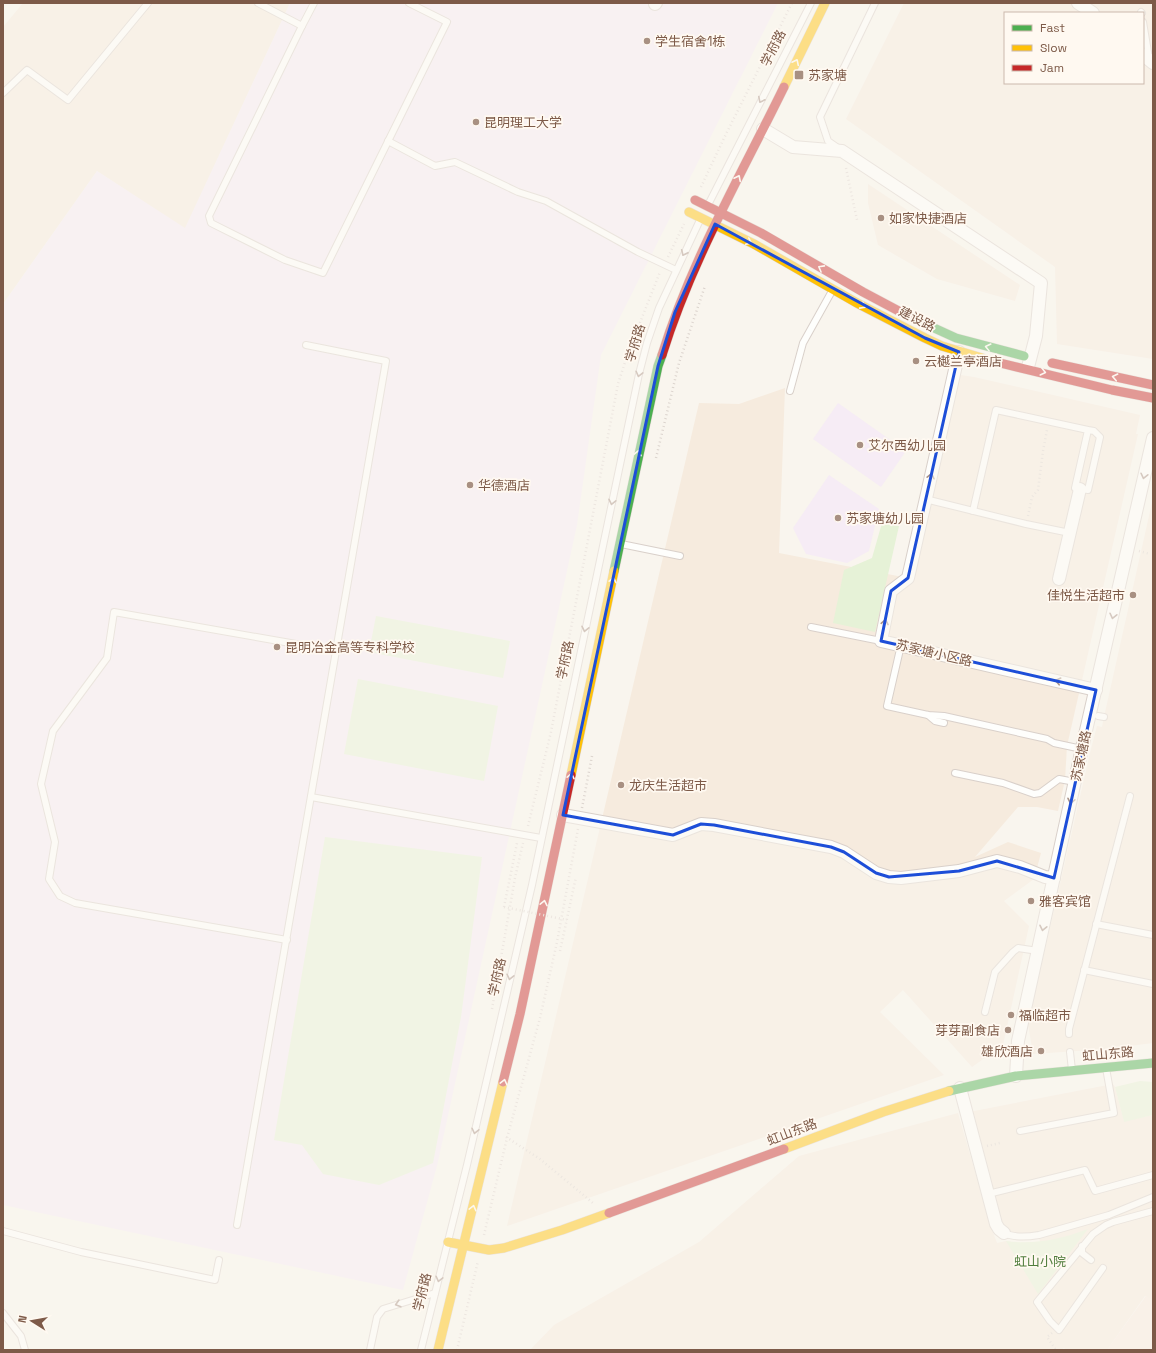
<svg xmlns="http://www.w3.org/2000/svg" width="1156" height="1353" font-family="'Space Grotesk','Noto Sans SC',sans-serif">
<rect width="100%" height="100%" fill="#f9f5ee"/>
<g fill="#f6ebde" fill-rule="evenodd">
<polygon points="23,3 290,3 185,229 97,171 3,304 3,27"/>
<path d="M904 3H1153V359L1057 344 1055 267 846 119ZM1005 13H1143V83H1005Z"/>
<polygon points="868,184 1020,285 1015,301 937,279 878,245 868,203"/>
<polygon points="954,374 974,377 1140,415 1136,434 1138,434 1067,746 1065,780 1058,811 1037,807 1018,807 975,857 1008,842 1041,853 1034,879 1004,901 1029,926 1003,1045 972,1067 903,990 880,1012 944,1075 507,1226 699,403 739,404 785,388 779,553 908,578"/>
<polygon points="1153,498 1153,1043 1106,1049 1033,1054 1028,1024 1090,753 1097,726 1102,727 1104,717"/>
<polygon points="1113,1084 1115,1087 1124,1121 1153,1115 1153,1301 1145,1296 1107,1350 1066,1350 1064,1348 1061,1350 530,1350 554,1325 699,1242 799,1156 958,1113 991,1227 997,1243 1006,1241 1018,1243 1040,1242 1038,1232 1031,1234 1014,1233 1009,1232 1002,1227 982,1147 974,1137 969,1112"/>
</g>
<polygon fill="#f9eae1" points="1146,1296 1153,1301 1153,1350 1107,1350"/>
<g fill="#f6ecf5">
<polygon points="290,3 778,3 601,355 577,525 437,1166 403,1290 3,1205 3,304 97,171 185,228"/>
<polygon points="838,403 906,451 881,487 813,439"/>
<polygon points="829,475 879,509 869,551 847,563 806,554 793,528"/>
</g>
<g fill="#e6f2d7">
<polygon points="882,523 899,526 875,632 833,623 844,570 872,558"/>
<polygon points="376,616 510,641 503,678 369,652"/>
<polygon points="358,679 498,706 484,781 344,754"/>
<polygon points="325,837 482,857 461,1017 433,1163 379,1185 323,1174 302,1145 274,1140"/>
<polygon points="1140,1081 1153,1082 1153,1115 1124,1122 1115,1087"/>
<path d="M1088 1229 1038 1294 1006 1241C1035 1245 1061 1239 1088 1229Z"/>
</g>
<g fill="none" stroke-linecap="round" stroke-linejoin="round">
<defs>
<g id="lane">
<polyline points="258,3 302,26 314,3"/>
<polyline points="1141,12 1142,13"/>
<polyline points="1143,22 1149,58"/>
<polyline points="302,26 209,216 211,223 285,260 323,273 447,22 409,3"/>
<polyline points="3,93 27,70 68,100 148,3"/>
<polyline points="388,141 435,166 455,162 518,192 546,201 638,252 676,270"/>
<polyline points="838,148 828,141 820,117 875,3"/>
<polyline points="708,205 811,3"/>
<polyline points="790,391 803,343 832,291"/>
<polyline points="925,499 1026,524 1070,533"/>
<polyline points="973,511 996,410 1088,430 1075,488 1088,490 1100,437 1094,431 1088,430"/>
<polyline points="621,544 680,556"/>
<polyline points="811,627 881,641"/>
<polyline points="901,645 887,706 928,715 944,716 1047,739 1054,743 1082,749"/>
<polyline points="928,715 935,721 944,723"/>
<polyline points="1098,716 1104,717"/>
<polyline points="955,773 1003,783 1034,794 1040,793 1059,779 1075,782"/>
<polyline points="311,797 541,838"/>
<polyline points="1096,924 1153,935"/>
<polyline points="287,940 75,903 60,896 49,879 55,842 41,784 53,731 107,658 114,612 336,651"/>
<polyline points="1084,970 1153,984"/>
<polyline points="985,1012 995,972 1013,952 1018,948 1038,951"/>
<polyline points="1069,1034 1069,1029 1130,796"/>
<polyline points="1070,1052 1072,1070"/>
<polyline points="1020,1131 1114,1113 1106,1068"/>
<polyline points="988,1194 1085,1170 1095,1191 1153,1175"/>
<polyline points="237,1225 386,361 306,345"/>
<polyline points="3,1231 81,1252 215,1280 219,1260"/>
<path d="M1004 1233C1014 1238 1027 1237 1039 1235L1109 1215 1153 1197"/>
<polyline points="1082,1246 1082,1253 1091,1260"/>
<polyline points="1103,1268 1059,1330 1050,1321 1037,1302 1093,1234 1106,1225 1113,1222 1153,1211"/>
<polyline points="3,1313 21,1336 25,1350"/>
<polyline points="370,1350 377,1317 383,1309 435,1293"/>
<polyline points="421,1350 467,1165 532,885 639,374 647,343 659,308 700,220"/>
</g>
<g id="street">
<polyline points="1078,3 1093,13"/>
<polyline points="655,4 656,3"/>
<polyline points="1143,55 1153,63"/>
<polyline points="763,129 793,147 842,151 1041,283 1036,336 1028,367"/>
<polyline points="959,352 908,578 891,591 881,641 1096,690"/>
<polyline points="1059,579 1080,489"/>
<polyline points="563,815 673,835 701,824 714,825 831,847 844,852 876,873 889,877 901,878 959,871 997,861 1020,867 1045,877 1054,878"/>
<polyline points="1016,1076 1018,1041 1085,735 1153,438"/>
<polyline points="960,1088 996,1224 999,1229 1004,1233"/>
</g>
<g id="fast">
<polyline points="910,317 956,338 1024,356"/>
<polyline points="614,571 658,366 662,355"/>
<polyline points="949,1091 1016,1076 1153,1063"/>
</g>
<g id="slow">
<polyline points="784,87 825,3"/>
<polyline points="689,212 754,244 857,303 925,338 942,346 992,361"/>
<polyline points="571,775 614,571"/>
<polyline points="784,1149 883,1112 949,1091"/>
<polyline points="448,1242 489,1250 504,1248 562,1230 609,1213"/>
<polyline points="438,1350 503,1082"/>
</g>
<g id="jam">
<polyline points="695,200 761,233 863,292 910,317"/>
<path d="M662 355C691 261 741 175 784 87"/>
<polyline points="992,361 1112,390 1153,398"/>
<polyline points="1052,363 1153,385"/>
<polyline points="503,1082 520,1014 571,775"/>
<polyline points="609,1213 784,1149"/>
</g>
</defs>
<use href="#lane" stroke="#d9d0ca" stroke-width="8"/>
<use href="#street" stroke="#d9d0ca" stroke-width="14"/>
<use href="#fast" stroke="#d9d0c9" stroke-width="10"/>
<use href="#slow" stroke="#d9d0c9" stroke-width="10"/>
<use href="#jam" stroke="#d9d0c9" stroke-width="10"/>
<g stroke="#dcd4ce" stroke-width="2.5" stroke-dasharray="1 3" stroke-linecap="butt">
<polyline points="846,168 857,220"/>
<polyline points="701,187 726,134 792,3"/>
<polyline points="668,257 684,224"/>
<polyline points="656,458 679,363 705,286"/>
<polyline points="1028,516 1032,497 1038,490 1043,451 1047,430"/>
<polyline points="1139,551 1150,554"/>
<polyline points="582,808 592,756"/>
<polyline points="528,826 551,732 618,384 628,353 660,272"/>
<polyline points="504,907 517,843"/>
<polyline points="560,951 576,877"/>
<polyline points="492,1009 515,878 523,843"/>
<polyline points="506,1137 540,1159 593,1203"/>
<polyline points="987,1146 1000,1143"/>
<polyline points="484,1235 507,1138 540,1018 557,942 578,829"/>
<polyline points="1052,1333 1047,1337 1056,1350"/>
<polyline points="457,1350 478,1261"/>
</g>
<use href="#lane" stroke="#fefefc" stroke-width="6"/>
<use href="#street" stroke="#fefefc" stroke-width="12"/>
<use href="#fast" stroke="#4caf50" stroke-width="9"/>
<use href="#slow" stroke="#ffc107" stroke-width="9"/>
<use href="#jam" stroke="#c62828" stroke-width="9"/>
<polyline stroke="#dcd4ce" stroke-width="2.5" stroke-dasharray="1 3" stroke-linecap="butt" points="504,907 567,920"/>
</g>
<defs><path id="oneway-chevron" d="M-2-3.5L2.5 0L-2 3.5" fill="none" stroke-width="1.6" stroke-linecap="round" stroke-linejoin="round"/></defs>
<g stroke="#fff9f1">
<use href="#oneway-chevron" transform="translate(796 62) rotate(-64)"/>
<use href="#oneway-chevron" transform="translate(738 178) rotate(-63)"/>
<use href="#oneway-chevron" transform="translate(749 242) rotate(27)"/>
<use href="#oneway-chevron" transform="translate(821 268) rotate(-151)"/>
<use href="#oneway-chevron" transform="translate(863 306) rotate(28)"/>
<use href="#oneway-chevron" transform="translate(988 347) rotate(-166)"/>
<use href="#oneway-chevron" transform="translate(1043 372) rotate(14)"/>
<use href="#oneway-chevron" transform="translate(1115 377) rotate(-168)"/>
<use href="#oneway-chevron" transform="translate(638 453) rotate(-78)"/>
<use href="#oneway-chevron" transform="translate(613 580) rotate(-78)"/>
<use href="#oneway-chevron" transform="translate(571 776) rotate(-78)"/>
<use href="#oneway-chevron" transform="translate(544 903) rotate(-78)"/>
<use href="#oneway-chevron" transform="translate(504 1082) rotate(-76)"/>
<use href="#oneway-chevron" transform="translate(473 1208) rotate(-76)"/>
</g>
<g stroke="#aa9387">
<use href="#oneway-chevron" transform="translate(761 100) rotate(117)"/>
<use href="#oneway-chevron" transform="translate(684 253) rotate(115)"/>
<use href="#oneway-chevron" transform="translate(639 374) rotate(104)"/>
<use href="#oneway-chevron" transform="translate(931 476) rotate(-77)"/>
<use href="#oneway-chevron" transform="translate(1144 476) rotate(103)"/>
<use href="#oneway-chevron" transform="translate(612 502) rotate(102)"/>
<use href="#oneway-chevron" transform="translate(1113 616) rotate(103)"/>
<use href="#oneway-chevron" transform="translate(885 622) rotate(-79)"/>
<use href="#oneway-chevron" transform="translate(585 629) rotate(102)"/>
<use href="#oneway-chevron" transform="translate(1058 681) rotate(-167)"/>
<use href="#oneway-chevron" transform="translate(1071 801) rotate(102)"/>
<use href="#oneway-chevron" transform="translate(1043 928) rotate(102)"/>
<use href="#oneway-chevron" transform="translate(510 977) rotate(103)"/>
<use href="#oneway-chevron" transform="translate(475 1131) rotate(103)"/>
<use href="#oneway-chevron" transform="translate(439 1279) rotate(104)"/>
<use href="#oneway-chevron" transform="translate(398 1304) rotate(164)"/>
</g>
<path d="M0 0H1156V1353H0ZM715 224 925 338 959 352 908 578 891 591 881 641 1096 690 1054 878 997 861 959 871 889 877 876 873 844 852 831 847 714 825 701 824 673 835 563 815 658 366 675 312Z" fill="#f9f5ee" fill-opacity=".55" fill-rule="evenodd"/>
<path fill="none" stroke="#1d4ed8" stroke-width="3" stroke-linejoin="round" d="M715 224 925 338 959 352 908 578 891 591 881 641 1096 690 1054 878 997 861 959 871 889 877 876 873 844 852 831 847 714 825 701 824 673 835 563 815 658 366 675 312Z"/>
<g fill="#a89082" stroke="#fff9f1" stroke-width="1.5">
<circle cx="647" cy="41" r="4"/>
<rect x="794" y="70" width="10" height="10" rx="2"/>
<circle cx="476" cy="122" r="4"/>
<circle cx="881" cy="218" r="4"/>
<circle cx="916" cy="361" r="4"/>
<circle cx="860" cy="445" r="4"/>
<circle cx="470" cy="485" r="4"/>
<circle cx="838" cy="518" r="4"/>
<circle cx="1133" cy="595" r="4"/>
<circle cx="277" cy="647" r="4"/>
<circle cx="621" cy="785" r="4"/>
<circle cx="1031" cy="901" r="4"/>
<circle cx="1011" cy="1015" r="4"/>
<circle cx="1008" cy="1030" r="4"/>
<circle cx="1041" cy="1051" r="4"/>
</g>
<g text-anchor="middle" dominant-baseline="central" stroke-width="3.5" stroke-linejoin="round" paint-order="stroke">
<g font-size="13" fill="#7d5a48" stroke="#fff9f1" text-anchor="start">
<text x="655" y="41">学生宿舍1栋</text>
<text x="808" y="75">苏家塘</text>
<text x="484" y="122">昆明理工大学</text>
<text x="889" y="218">如家快捷酒店</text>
<text x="924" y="361">云樾兰亭酒店</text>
<text x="868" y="445">艾尔西幼儿园</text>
<text x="478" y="485">华德酒店</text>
<text x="846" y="518">苏家塘幼儿园</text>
<text x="1125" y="595" text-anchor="end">佳悦生活超市</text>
<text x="285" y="647">昆明冶金高等专科学校</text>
<text x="629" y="785">龙庆生活超市</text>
<text x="1039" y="901">雅客宾馆</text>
<text x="1019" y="1015">福临超市</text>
<text x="1000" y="1030" text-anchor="end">芽芽副食店</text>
<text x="1033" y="1051" text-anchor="end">雄欣酒店</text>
</g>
<g font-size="13" fill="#7d5a48" stroke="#fff9f1">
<text transform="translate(773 48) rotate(-63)">学府路</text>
<text transform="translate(917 319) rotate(27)">建设路</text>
<text transform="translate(635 343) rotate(-73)">学府路</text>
<text transform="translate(934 653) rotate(13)">苏家塘小区路</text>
<text transform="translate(565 660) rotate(-78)">学府路</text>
<text transform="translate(1081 756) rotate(-78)">苏家塘路</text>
<text transform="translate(497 977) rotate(-77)">学府路</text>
<text transform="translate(1108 1054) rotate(-5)">虹山东路</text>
<text transform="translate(792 1132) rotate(-21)">虹山东路</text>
<text transform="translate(422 1292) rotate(-76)">学府路</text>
</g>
<g font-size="13" fill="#507d3c" stroke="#fff9f1">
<text x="1040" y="1261">虹山小院</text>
</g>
</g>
<rect width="1156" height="1353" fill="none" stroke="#7d5a48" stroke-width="8"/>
<rect x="1004" y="12" width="140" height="72" fill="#fff9f1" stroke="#cbb9ad"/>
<rect x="1012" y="25" width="20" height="6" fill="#4caf50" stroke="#cbb9ad"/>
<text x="1040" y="32" font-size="12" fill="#7d5a48">Fast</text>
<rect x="1012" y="45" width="20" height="6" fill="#ffc107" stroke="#cbb9ad"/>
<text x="1040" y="52" font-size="12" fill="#7d5a48">Slow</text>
<rect x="1012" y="65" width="20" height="6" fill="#c62828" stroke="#cbb9ad"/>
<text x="1040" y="72" font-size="12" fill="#7d5a48">Jam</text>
<g transform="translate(32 1321) rotate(281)" stroke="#fff9f1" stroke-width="3" paint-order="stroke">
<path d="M0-3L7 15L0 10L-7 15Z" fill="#7d5a48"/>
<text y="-6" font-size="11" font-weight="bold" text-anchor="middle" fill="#7d5a48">N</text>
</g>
</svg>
